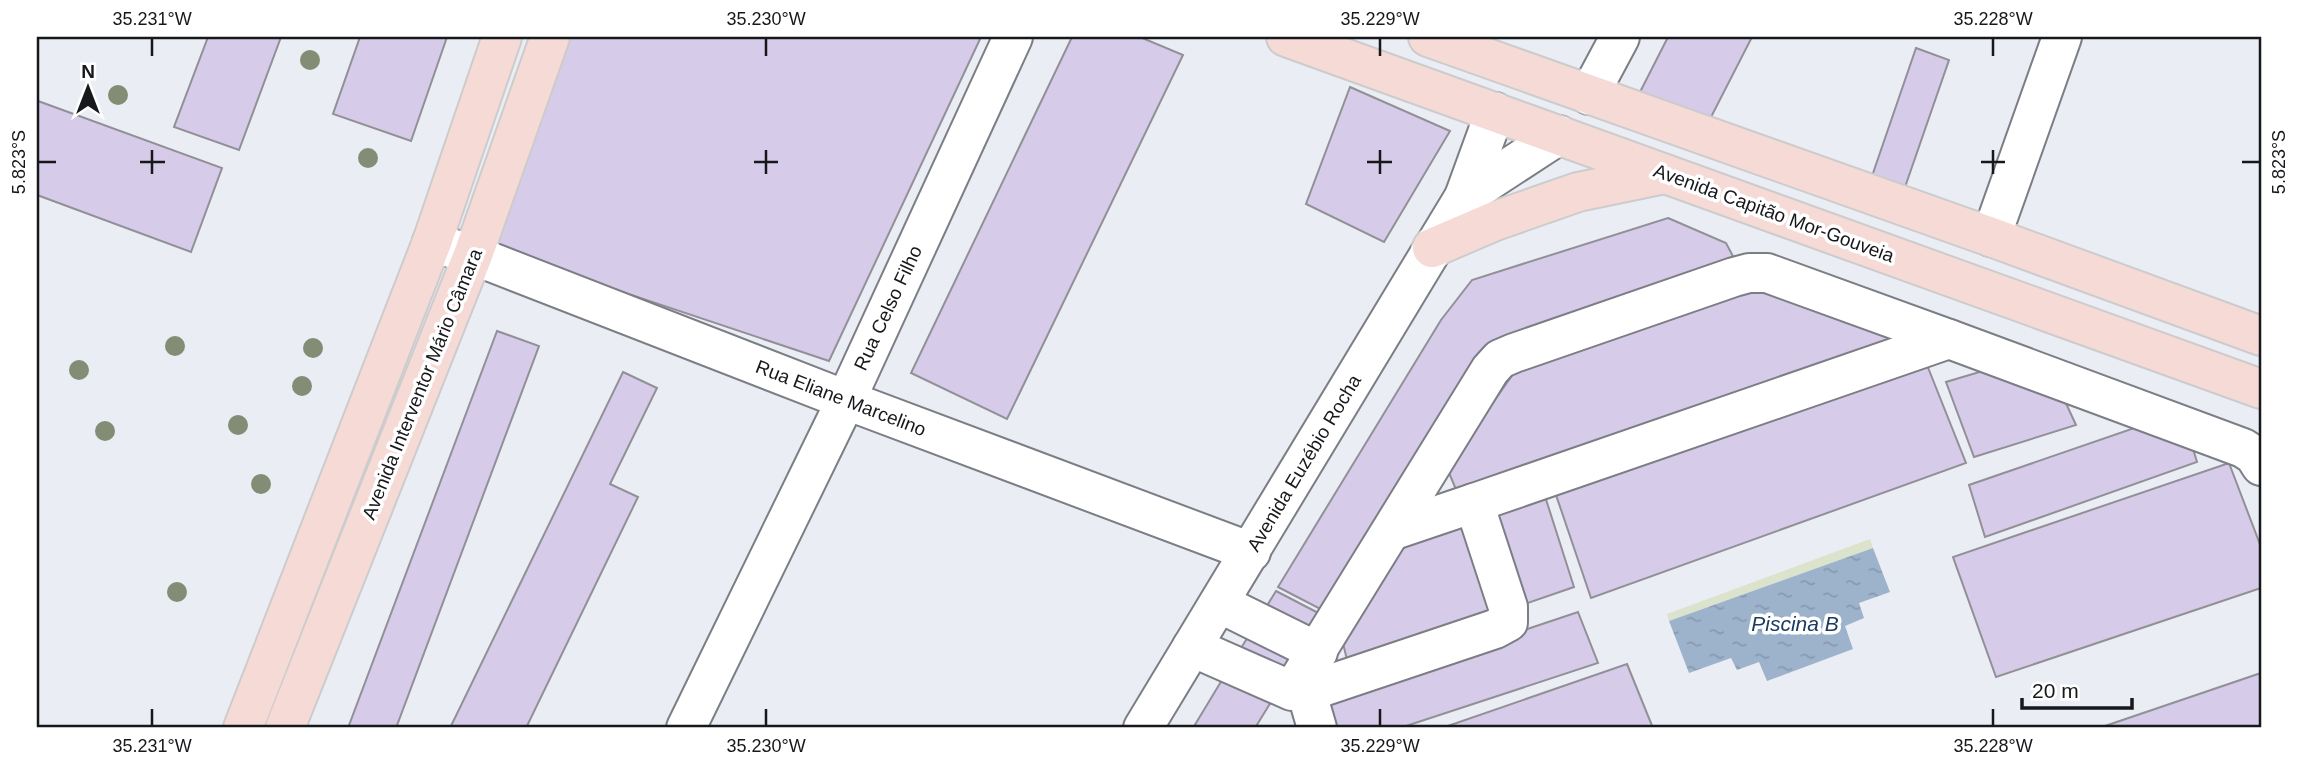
<svg xmlns="http://www.w3.org/2000/svg" width="2298" height="765" font-family="Arial,sans-serif">
<defs>
<pattern id="water-ripples" width="26" height="14" patternUnits="userSpaceOnUse" patternTransform="scale(1.75)"><rect width="26" height="14" fill="#9db3cc"/><path d="M2 4q2-2 4 0t4 0M15 11q2-2 4 0t4 0" fill="none" stroke="#8699af"/></pattern>
</defs>
<rect width="100%" height="100%" fill="#eaedf4"/>
<polygon fill="#dbe3cd" points="1870,539 1873,548 1669,621 1667,614"/>
<polygon fill="url(#water-ripples)" points="1873,548 1890,592 1859,603 1864,618 1845,626 1853,649 1767,681 1759,662 1737,670 1731,658 1689,673 1669,621"/>
<g fill="#d6cbe9" stroke="#929097" stroke-width="2">
<polygon points="208,37 281,37 239,150 174,127"/>
<polygon points="360,37 447,37 411,141 333,114"/>
<polygon points="564,37 981,37 829,361 488,247"/>
<polygon points="1072,37 1140,37 1183,55 1007,419 911,373"/>
<polygon points="1668,37 1752,37 1707,125 1640,92"/>
<polygon points="1916,48 1949,60 1904,190 1871,179"/>
<polygon points="1350,87 1450,131 1384,242 1306,204"/>
<polygon points="38,101 222,168 191,252 37,195"/>
<polygon points="1668,218 1726,243 1737,264 1494,346 1330,614 1278,587 1441,320 1472,280"/>
<polygon points="1771,282 1886,326 1891,351 1457,492 1447,468 1518,367"/>
<polygon points="497,331 539,346 396,728 348,728"/>
<polygon points="1927,365 1966,463 1591,598 1555,492"/>
<polygon points="1996,367 2064,399 2076,425 1974,457 1946,382"/>
<polygon points="623,372 657,388 610,484 638,497 526,728 450,728"/>
<polygon points="2143,425 2189,436 2197,462 1985,537 1969,485"/>
<polygon points="2229,463 2261,547 2261,588 1996,677 1953,557"/>
<polygon points="1543,490 1574,587 1519,606 1488,509"/>
<polygon points="1465,512 1496,616 1348,664 1341,635 1408,536"/>
<polygon points="1276,591 1326,617 1275,697 1227,671"/>
<polygon points="1578,612 1598,663 1400,728 1337,728 1325,697"/>
<polygon points="1627,664 1653,728 1442,728"/>
<polygon points="2261,673 2261,728 2099,728"/>
<polygon points="1225,675 1271,702 1255,728 1193,728"/>
</g>
<g fill="none" stroke-linecap="round" stroke-linejoin="round">
<defs>
<g id="minor">
<polyline points="1589,95 1620,37"/>
<polyline points="1464,197 1559,135"/>
<polyline points="1991,237 2062,37"/>
<polyline points="432,242 473,255 846,400 1251,552"/>
<polyline points="1394,530 1474,503"/>
<polyline points="1219,603 1318,652"/>
<polyline points="1192,647 1292,691 1490,370 1500,359 1514,353 1734,277 1749,273 1767,273 1949,339"/>
<polyline points="686,728 846,400 1013,37"/>
<polyline points="1143,728 1464,197 1495,112"/>
<polyline points="1317,728 1310,704 1316,689 1495,629 1508,622 1508,607 1474,503 1949,339 2243,448 2254,455 2261,466"/>
</g>
<g id="major">
<polyline points="1286,37 2261,389"/>
<polyline points="1428,37 1991,237 2261,336"/>
<polyline points="1432,248 1495,221 1578,192 1665,174"/>
<polyline points="243,728 432,242 502,37"/>
<polyline points="285,728 473,255 550,37"/>
</g>
</defs>
<use href="#minor" stroke="#7c7e85" stroke-width="42"/>
<use href="#major" stroke="#cccccd" stroke-width="42"/>
<use href="#minor" stroke="#fff" stroke-width="38"/>
<use href="#major" stroke="#f6dad6" stroke-width="38"/>
</g>
<g fill="#838c74">
<circle cx="310" cy="60" r="10"/>
<circle cx="118" cy="95" r="10"/>
<circle cx="368" cy="158" r="10"/>
<circle cx="175" cy="346" r="10"/>
<circle cx="313" cy="348" r="10"/>
<circle cx="79" cy="370" r="10"/>
<circle cx="302" cy="386" r="10"/>
<circle cx="238" cy="425" r="10"/>
<circle cx="105" cy="431" r="10"/>
<circle cx="261" cy="484" r="10"/>
<circle cx="177" cy="592" r="10"/>
</g>
<path fill="none" stroke="#17181b" stroke-width="2.5" d="M152 38V56M766 38V56M1380 38V56M1993 38V56M152 150V174M766 150V174M1380 150V174M1993 150V174M38 162H56M140 162H165M754 162H778M1367 162H1392M1981 162H2005M2242 162H2260M152 709V726M766 709V726M1380 709V726M1993 709V726"/>
<g text-anchor="middle" dominant-baseline="central" stroke-width="7" stroke-linejoin="round" paint-order="stroke">
<g font-size="19" fill="#17181b" stroke="#fff">
<text transform="translate(1774 213) rotate(20)">Avenida Capitão Mor-Gouveia</text>
<text transform="translate(888 308) rotate(-65)">Rua Celso Filho</text>
<text transform="translate(422 384) rotate(-68)">Avenida Interventor Mário Câmara</text>
<text transform="translate(841 398) rotate(21)">Rua Eliane Marcelino</text>
<text transform="translate(1304 463) rotate(-59)">Avenida Euzébio Rocha</text>
</g>
<g font-size="21" font-style="italic" fill="#1b3c60" stroke="#fff">
<text x="1795" y="623">Piscina B</text>
</g>
</g>
<rect width="2298" height="765" fill="none" stroke="#ffffff" stroke-width="77"/>
<g transform="translate(88 88)" stroke="#ffffff" stroke-width="5" paint-order="stroke">
<path d="M0-5L12 26L0 18L-12 26Z" fill="#17181b"/>
<text y="-10" font-size="19" font-weight="bold" text-anchor="middle" fill="#17181b">N</text>
</g>
<path d="M2022 698v10h110v-10" fill="none" stroke="#17181b" stroke-width="3.5"/>
<text x="2032" y="698" font-size="21" fill="#17181b" stroke="#ffffff" stroke-width="5" paint-order="stroke">20 m</text>
<rect x="38" y="38" width="2222" height="688" fill="none" stroke="#17181b" stroke-width="2.5"/>
<g font-size="18" text-anchor="middle" fill="#17181b">
<text x="152" y="25">35.231°W</text>
<text x="766" y="25">35.230°W</text>
<text x="1380" y="25">35.229°W</text>
<text x="1993" y="25">35.228°W</text>
<text transform="translate(19 162) rotate(-90)" y="6">5.823°S</text>
<text transform="translate(2279 162) rotate(-90)" y="6">5.823°S</text>
<text x="152" y="752">35.231°W</text>
<text x="766" y="752">35.230°W</text>
<text x="1380" y="752">35.229°W</text>
<text x="1993" y="752">35.228°W</text>
</g>
</svg>
